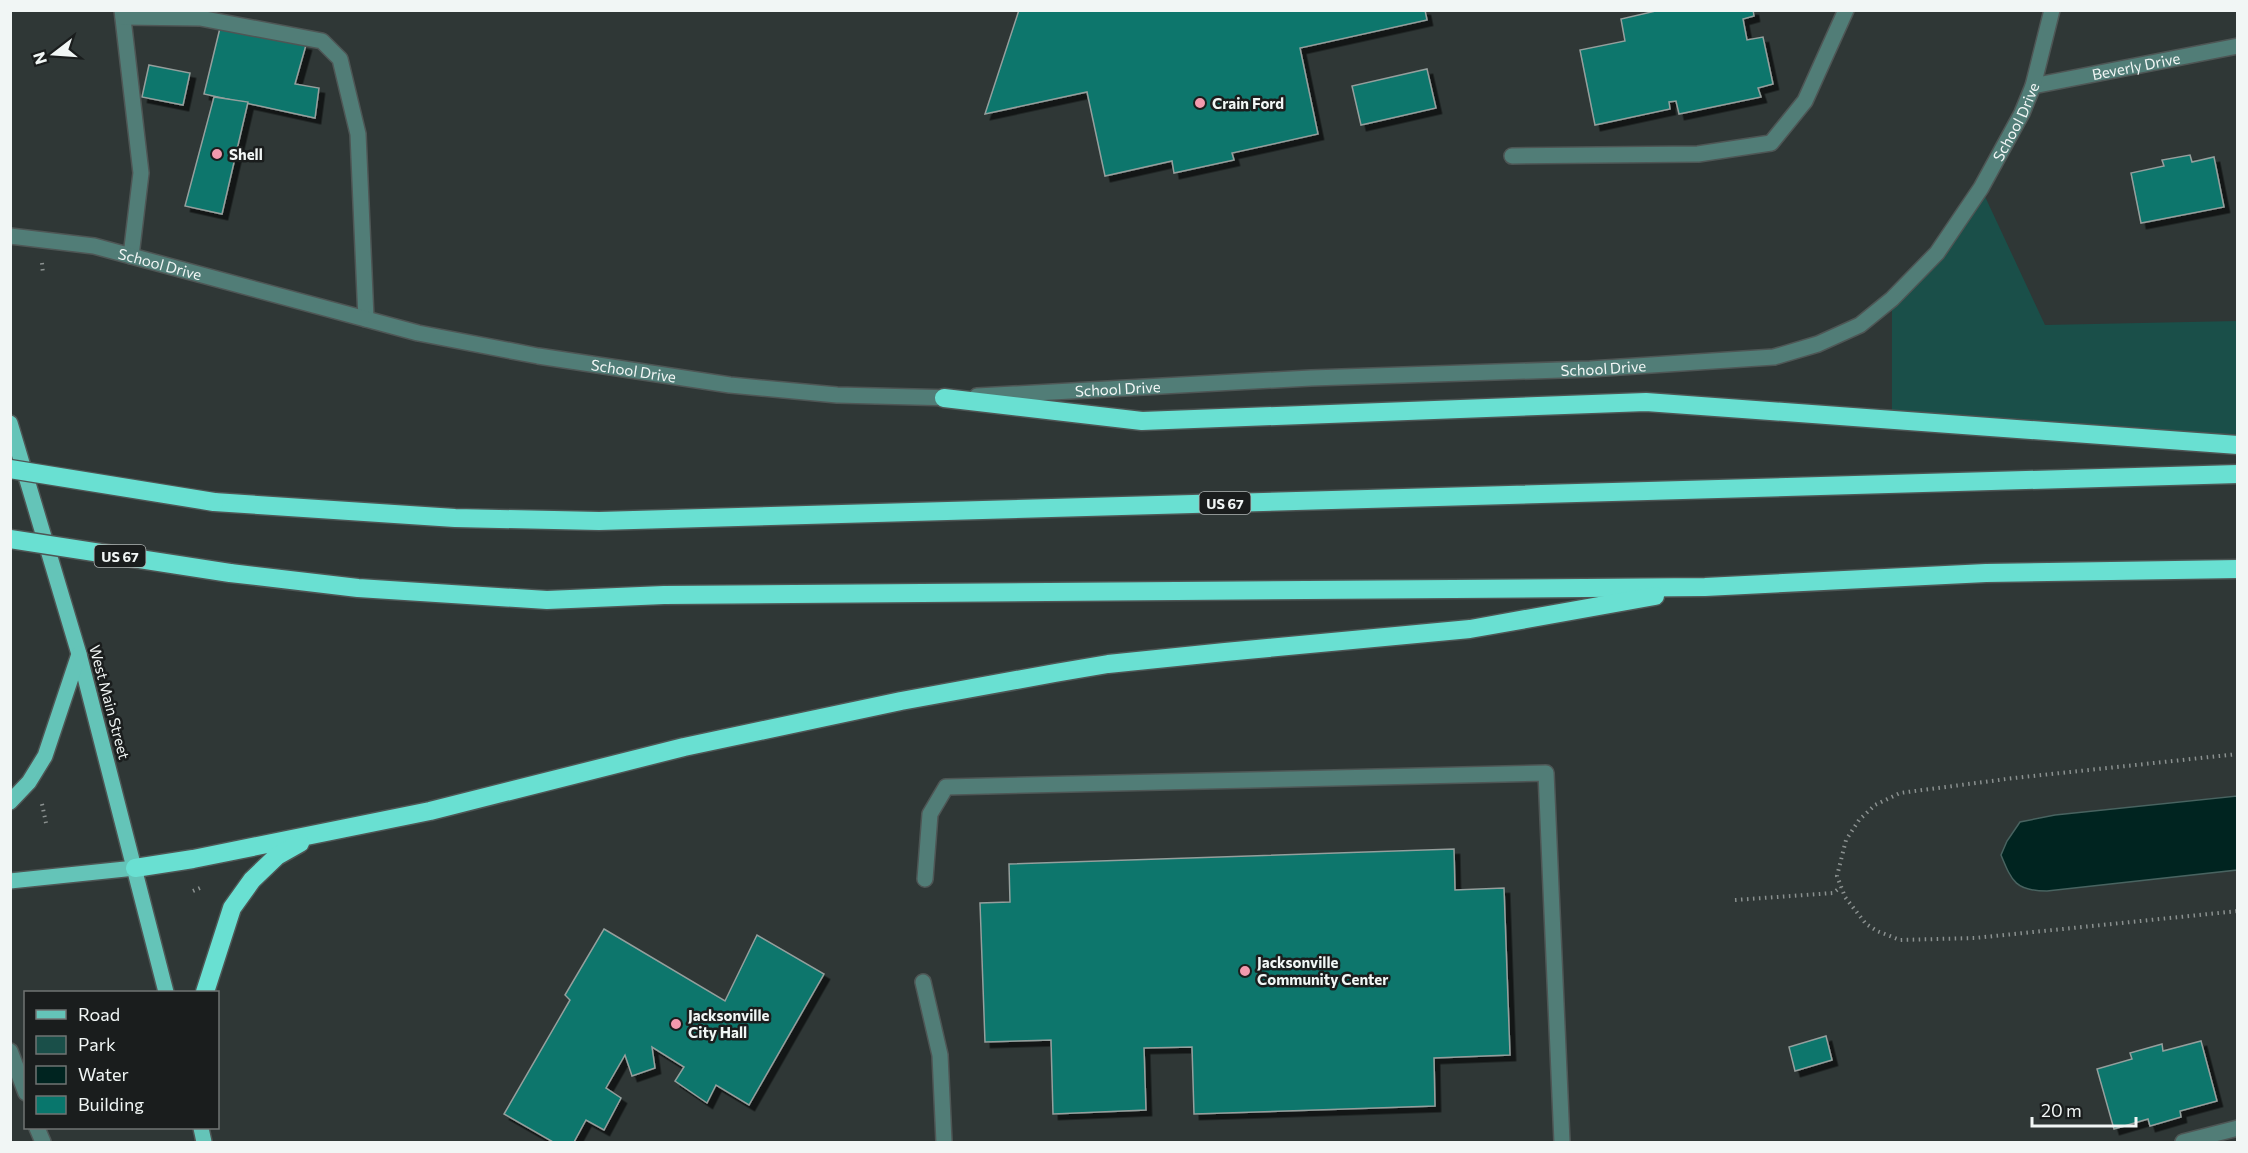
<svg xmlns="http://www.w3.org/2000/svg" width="2248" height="1153" font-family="Commissioner,sans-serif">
<defs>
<filter id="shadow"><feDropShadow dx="5.5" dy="5.5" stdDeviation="0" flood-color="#0009"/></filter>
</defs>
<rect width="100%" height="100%" fill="#2f3736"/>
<polygon fill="#1a4f49" points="1981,188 2045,325 2237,321 2237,445 1892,419 1892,299"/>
<path fill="#002420" stroke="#486360" stroke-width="1.5" d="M2237 796V870L2047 891C2016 891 2012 882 2001 855L2007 841 2020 822 2055 815Z"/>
<g fill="#08766c" stroke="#959f9d" stroke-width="1.5" filter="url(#shadow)">
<polygon points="1019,10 1425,10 1427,20 1300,48 1318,134 1232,153 1234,160 1174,173 1172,161 1105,176 1087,92 985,114"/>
<polygon points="1660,10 1753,10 1754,16 1743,19 1747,40 1763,37 1773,84 1758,88 1761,97 1679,114 1676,101 1669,102 1670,109 1595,125 1580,50 1625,41 1621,19"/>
<polygon points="220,28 306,45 295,84 319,88 315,118 204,94"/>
<polygon points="149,65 190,73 183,105 142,97"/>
<polygon points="1427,69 1436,108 1361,125 1352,86"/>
<polygon points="214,97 248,102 222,214 185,206"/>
<polygon points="2190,155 2192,162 2214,157 2224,207 2141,223 2131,173 2164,166 2162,160"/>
<polygon points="1454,849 1455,890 1504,888 1510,1055 1434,1058 1435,1106 1194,1114 1192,1047 1144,1048 1146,1110 1053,1114 1051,1040 985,1042 980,903 1010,902 1009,864"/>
<polygon points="604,929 725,1001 757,935 824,974 749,1105 716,1085 707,1103 675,1081 684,1067 652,1047 655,1068 632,1076 625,1055 606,1088 621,1098 604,1130 586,1120 574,1142 553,1142 504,1114 570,1000 565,995"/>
<polygon points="1826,1036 1832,1060 1795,1071 1789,1047"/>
<polygon points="2201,1041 2217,1101 2180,1111 2181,1117 2150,1126 2148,1119 2114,1129 2097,1069 2132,1059 2130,1053 2162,1044 2163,1051"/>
</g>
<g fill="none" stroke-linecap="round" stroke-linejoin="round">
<defs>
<g id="minor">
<polyline points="122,10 141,173 131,256"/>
<polyline points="123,17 200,18 322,41 340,59 358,134 366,319"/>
<path id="s1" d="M2033 86 2238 46"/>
<polyline points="1512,156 1698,154 1771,143 1805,101 1846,10"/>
<path id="s2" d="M10 236 94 246 418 333 538 356 730 385 837 395 954 398"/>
<path id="s3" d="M977 396 1311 378 1590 369 1774 357 1818 344 1860 325 1892 299 1937 253 1981 188 2022 113 2033 86 2052 10"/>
<polyline points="925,879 930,814 946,787 1546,773 1562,1142"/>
<polyline points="923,982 940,1055 944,1142"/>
<polyline points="10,1051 26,1093"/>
<polyline points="37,1128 43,1142"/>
<polyline points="2183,1142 2238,1128"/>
</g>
<g id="major">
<polyline points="10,423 79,654 166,992"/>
<polyline points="10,802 29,782 45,756 79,654"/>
<polyline points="10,881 135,868"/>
<polyline points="201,1128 204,1142"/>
</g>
<g id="highway">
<polyline points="944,398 1142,421 1646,402 2238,445"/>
<polyline points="214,502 455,518 599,521 2238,474"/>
<polyline points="230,573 358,588 547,600 664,595 1705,587 1986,573 2238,569"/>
<polyline points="135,868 193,859 430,811 684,747 901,701 1055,673 1108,664 1225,652 1470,629 1655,596"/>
<polyline points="205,992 232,908 252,880 277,856 300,843"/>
</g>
</defs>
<use href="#minor" stroke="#4e5655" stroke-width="18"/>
<use href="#major" stroke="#4e5655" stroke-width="18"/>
<use href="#highway" stroke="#4e5655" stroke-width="21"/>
<g stroke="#8b9190" stroke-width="4" stroke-dasharray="1.5 4.5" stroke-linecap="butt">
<polyline points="42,263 43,274"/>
<polyline points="2238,754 2014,778 1900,793 1875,805 1859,820 1846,840 1837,876 1845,897 1866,924 1877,931 1900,940 1975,938 2238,911"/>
<polyline points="42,804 46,823"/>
<polyline points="193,891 202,887"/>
<polyline points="1735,900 1833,893 1841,887"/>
</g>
<use href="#minor" stroke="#517d77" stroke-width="15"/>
<use href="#major" stroke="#64c4b8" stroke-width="15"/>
<use href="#highway" stroke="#69e0d2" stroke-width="18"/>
<defs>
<g id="highway-bridge">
<polyline points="10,469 214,502"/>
<polyline points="10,539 230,573"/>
</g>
</defs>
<use href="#highway-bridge" stroke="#4e5655" stroke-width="21" stroke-linecap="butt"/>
<use href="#highway-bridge" stroke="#69e0d2" stroke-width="18"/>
</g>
<g fill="#f29aae" stroke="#1a1d1d" stroke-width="2">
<circle cx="1200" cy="103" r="6"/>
<circle cx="217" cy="154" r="6"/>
<circle cx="1245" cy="971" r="6"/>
<circle cx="676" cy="1024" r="6"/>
</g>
<g text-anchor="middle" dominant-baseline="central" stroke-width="5" stroke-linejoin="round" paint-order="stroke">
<g fill="#1a1d1d" stroke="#b0b5b4" stroke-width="1.5">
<rect x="1199.5" y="492" width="51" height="22" rx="4.5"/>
<rect x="94.5" y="545" width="51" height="22" rx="4.5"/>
</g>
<g font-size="14" font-weight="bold" fill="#f1f6f5">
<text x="1225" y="503">US 67</text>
<text x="120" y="556">US 67</text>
</g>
<g font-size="15" fill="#f1f6f5" stroke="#1a1d1d">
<text stroke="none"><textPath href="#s1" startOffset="105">Beverly Drive</textPath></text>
<text stroke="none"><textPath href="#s3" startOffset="1149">School Drive</textPath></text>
<text stroke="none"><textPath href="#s2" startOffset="153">School Drive</textPath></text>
<text stroke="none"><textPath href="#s3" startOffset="627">School Drive</textPath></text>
<text stroke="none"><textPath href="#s2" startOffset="639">School Drive</textPath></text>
<text stroke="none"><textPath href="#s3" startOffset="141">School Drive</textPath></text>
<text transform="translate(110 702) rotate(75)">West Main Street</text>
</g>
<g font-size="15" font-weight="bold" fill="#f1f6f5" stroke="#1a1d1d" text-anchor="start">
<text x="1212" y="103">Crain Ford</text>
<text x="229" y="154">Shell</text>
<text x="1257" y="962">Jacksonville<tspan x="1257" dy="17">Community Center</tspan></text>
<text x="688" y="1015">Jacksonville<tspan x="688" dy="17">City Hall</tspan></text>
</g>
</g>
<rect width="2248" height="1153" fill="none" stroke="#f1f6f5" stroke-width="24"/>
<rect x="24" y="991" width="195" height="138" fill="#1a1d1d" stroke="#707473" stroke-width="1.5"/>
<rect x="36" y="1010" width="30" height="9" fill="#64c4b8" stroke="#707473" stroke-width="1.5"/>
<text x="78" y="1021" font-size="18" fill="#f1f6f5">Road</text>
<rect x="36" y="1036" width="30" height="18" fill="#1a4f49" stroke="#707473" stroke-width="1.5"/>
<text x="78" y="1051" font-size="18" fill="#f1f6f5">Park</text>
<rect x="36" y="1066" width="30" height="18" fill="#002420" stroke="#707473" stroke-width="1.5"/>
<text x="78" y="1081" font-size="18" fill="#f1f6f5">Water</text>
<rect x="36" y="1096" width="30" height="18" fill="#08766c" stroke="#707473" stroke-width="1.5"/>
<text x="78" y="1111" font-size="18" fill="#f1f6f5">Building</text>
<g transform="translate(54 54) rotate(253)" stroke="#1a1d1d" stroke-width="4.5" paint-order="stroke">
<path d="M0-4.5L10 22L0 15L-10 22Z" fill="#f1f6f5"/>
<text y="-9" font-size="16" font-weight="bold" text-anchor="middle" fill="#f1f6f5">N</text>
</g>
<path d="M2032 1117v9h104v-9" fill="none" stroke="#f1f6f5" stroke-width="3"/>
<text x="2041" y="1117" font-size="18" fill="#f1f6f5" stroke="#1a1d1d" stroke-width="4.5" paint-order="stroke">20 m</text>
</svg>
